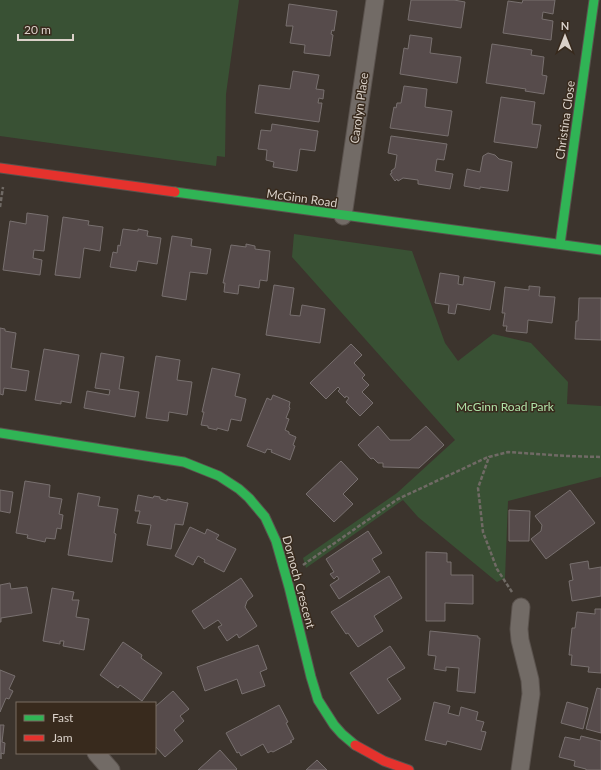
<svg xmlns="http://www.w3.org/2000/svg" width="601" height="770" font-family="Lato,sans-serif">
<rect width="100%" height="100%" fill="#3c342d"/>
<g fill="#395134">
<polygon points="0,0 239,0 226,94 225,157 217,156 216,166 0,136"/>
<polygon points="294,234 412,251 445,343 458,361 493,334 531,343 568,382 567,404 601,406 601,477 508,501 505,578 497,582 418,517 403,500 306,568 303,558 397,493 455,440 292,257"/>
</g>
<g fill="#564b4b" stroke="#78706f">
<polygon points="411,0 454,0 465,2 461,28 408,20"/>
<polygon points="523,0 555,0 553,14 543,12 542,19 553,21 551,40 503,33 508,1 522,3"/>
<polygon points="289,4 337,11 334,31 332,30 331,34 333,35 330,56 304,53 305,45 290,43 293,26 286,26"/>
<polygon points="410,35 432,38 430,53 461,57 457,83 400,74 404,48 408,49"/>
<polygon points="492,44 532,50 531,55 544,57 542,75 547,76 544,94 525,91 526,89 486,83"/>
<polygon points="293,71 319,75 316,89 324,90 323,99 319,98 318,103 322,103 319,122 255,113 259,85 290,89"/>
<polygon points="404,86 427,89 425,107 452,111 448,136 390,128 394,107 396,108 397,103 401,103"/>
<polygon points="501,97 535,102 532,124 541,125 537,148 494,142"/>
<polygon points="272,124 318,131 315,151 300,149 297,171 273,167 274,162 266,160 267,150 258,149 261,130 271,131"/>
<polygon points="391,136 447,144 444,160 437,159 435,171 453,174 450,189 418,184 418,180 403,178 398,181 397,179 395,181 390,174 392,173 391,171 395,168 397,155 388,153"/>
<polygon points="488,153 495,155 499,159 512,162 508,191 480,187 480,189 464,186 467,169 480,172 483,156"/>
<polygon points="27,213 48,216 44,251 34,250 33,258 42,260 40,275 3,270 10,221 26,224"/>
<polygon points="63,217 89,221 88,225 103,227 100,251 84,248 80,278 55,275"/>
<polygon points="123,229 138,231 138,229 148,231 147,236 161,238 157,264 138,261 136,271 110,267 113,252 117,253 118,245 120,246"/>
<polygon points="172,236 192,239 191,246 211,249 207,274 190,272 186,300 162,296"/>
<polygon points="246,244 255,246 255,249 270,251 267,281 260,280 259,288 239,285 238,294 224,292 225,283 223,283 231,245 246,247"/>
<polygon points="440,273 459,276 458,284 463,285 464,277 495,282 490,310 457,304 455,314 448,313 449,305 435,303"/>
<polygon points="274,285 294,288 290,315 300,316 302,305 325,309 320,343 266,335"/>
<polygon points="529,286 540,287 539,296 555,297 552,323 528,320 527,333 506,331 507,326 503,326 505,313 502,313 505,287 529,290"/>
<polygon points="579,298 601,298 601,340 575,339 576,321 578,321"/>
<polygon points="0,328 5,329 5,331 16,333 11,368 29,371 26,391 4,388 3,395 0,394"/>
<polygon points="351,344 362,355 354,363 365,375 362,378 369,385 362,392 373,403 360,416 346,402 349,398 346,396 345,398 338,391 340,389 338,387 326,399 310,383"/>
<polygon points="44,349 79,355 71,403 61,401 61,404 35,400"/>
<polygon points="101,353 124,357 119,389 139,392 135,417 84,408 87,391 109,395 110,390 95,388"/>
<polygon points="156,356 180,360 177,380 192,382 187,415 169,412 168,421 146,418"/>
<polygon points="212,368 240,374 235,396 246,399 241,421 231,419 228,431 217,428 217,430 208,428 208,426 201,425 204,412 202,412"/>
<polygon points="273,395 290,402 289,407 290,408 286,418 289,419 285,430 289,432 289,434 296,437 293,445 295,446 290,460 271,452 272,450 267,449 265,453 247,446 267,398 271,400"/>
<polygon points="378,426 390,440 410,440 426,426 444,445 419,468 383,467 383,463 378,463 373,458 371,459 358,445"/>
<polygon points="341,461 358,479 343,494 353,504 334,522 306,494"/>
<polygon points="25,481 50,485 49,497 62,499 59,514 63,515 61,529 57,528 55,539 46,538 45,542 27,538 28,535 16,533"/>
<polygon points="0,490 13,492 10,513 0,511"/>
<polygon points="570,490 595,523 546,559 531,539 541,531 542,525 535,516"/>
<polygon points="78,493 100,497 98,506 118,509 114,533 116,534 112,562 68,555"/>
<polygon points="138,495 153,498 154,496 160,497 160,499 167,501 167,499 188,503 183,525 175,524 171,549 147,545 151,525 137,523 140,511 135,511"/>
<polygon points="509,510 530,511 529,541 509,541"/>
<polygon points="190,527 205,534 207,529 219,535 216,539 236,549 224,572 204,562 205,560 198,556 193,565 175,556"/>
<polygon points="368,531 382,553 372,559 380,572 339,599 330,585 339,579 337,576 334,579 330,574 334,572 326,559"/>
<polygon points="426,552 447,553 447,562 451,562 451,575 473,575 473,604 445,603 445,621 426,621"/>
<polygon points="588,561 589,569 601,567 601,596 572,601 569,581 573,580 570,564"/>
<polygon points="389,576 402,598 374,616 383,631 358,647 348,633 346,634 331,612"/>
<polygon points="241,578 253,596 247,601 245,607 257,626 239,638 237,634 227,641 218,627 222,625 218,620 204,629 192,611"/>
<polygon points="10,583 11,589 27,587 32,613 1,618 1,622 0,622 0,585"/>
<polygon points="52,588 74,592 72,600 79,600 76,617 89,619 84,650 63,646 64,641 60,641 60,644 43,641"/>
<polygon points="595,609 601,609 601,673 588,672 589,667 571,665 572,655 569,655 572,628 575,628 577,612 595,614"/>
<polygon points="430,631 478,636 478,638 480,638 475,693 457,691 459,668 446,667 446,671 434,669 436,656 428,655"/>
<polygon points="123,642 142,655 141,658 162,673 142,701 120,685 118,688 100,675"/>
<polygon points="258,645 267,669 260,672 265,686 242,694 237,679 205,691 197,667"/>
<polygon points="390,646 405,668 387,679 401,699 378,714 350,673"/>
<polygon points="0,670 15,676 9,689 13,691 9,699 6,698 0,712"/>
<polygon points="597,688 601,689 601,733 586,729"/>
<polygon points="173,691 189,709 180,716 184,721 174,730 183,741 165,757 156,747 155,747 155,707"/>
<polygon points="434,702 450,706 448,713 459,716 461,707 478,712 476,720 484,722 481,731 486,732 481,750 447,741 446,745 425,740"/>
<polygon points="567,702 588,708 583,729 561,723"/>
<polygon points="279,705 288,722 286,723 294,739 290,741 292,742 273,752 271,751 268,753 263,744 241,756 239,752 237,753 226,733"/>
<polygon points="0,725 4,725 2,742 5,743 4,754 1,753 1,759"/>
<polygon points="581,736 601,741 601,770 586,770 586,769 574,766 575,761 559,757 565,737 580,740"/>
<polygon points="220,750 237,769 236,770 198,770"/>
<polygon points="317,760 327,770 306,770"/>
</g>
<g fill="none" stroke-linecap="round" stroke-linejoin="round">
<defs>
<g id="street">
<polyline points="343,216 375,0"/>
<polyline points="96,753 111,770"/>
<polyline points="520,770 531,694 530,680 520,640 519,629 521,607"/>
</g>
<g id="fast">
<polyline points="175,192 601,250"/>
<polyline points="560,244 594,0"/>
<polyline points="0,433 184,462 219,476 239,489 249,498 265,517 276,541 289,587 311,677 318,700 334,725 342,734 355,745"/>
</g>
<g id="jam">
<polyline points="0,168 175,192"/>
<polyline points="355,745 384,761 409,770"/>
</g>
</defs>
<use href="#street" stroke="#5a524d" stroke-width="19"/>
<use href="#fast" stroke="#5a524d" stroke-width="11"/>
<use href="#jam" stroke="#5a524d" stroke-width="11"/>
<g stroke="#706a65" stroke-width="2.5" stroke-dasharray="4 2" stroke-linecap="butt">
<polyline points="0,207 3,187"/>
<polyline points="303,565 398,499 488,457"/>
<polyline points="512,592 497,569 483,532 478,488 489,457 508,452 566,456 601,457"/>
</g>
<use href="#street" stroke="#726b66" stroke-width="17"/>
<use href="#fast" stroke="#30b455" stroke-width="9"/>
<use href="#jam" stroke="#e5322d" stroke-width="9"/>
</g>
<g text-anchor="middle" dominant-baseline="central" stroke-width="3" stroke-linejoin="round" paint-order="stroke">
<g font-size="12" fill="#dad1c9" stroke="#382a1d">
<text transform="translate(359 108) rotate(-82)">Carolyn Place</text>
<text transform="translate(565 120) rotate(-82)">Christina Close</text>
<text transform="translate(302 198) rotate(8)">McGinn Road</text>
<text transform="translate(299 582) rotate(75)">Dornoch Crescent</text>
</g>
<g font-size="12" fill="#afe2a7" stroke="#382a1d">
<text x="505" y="406">McGinn Road Park</text>
</g>
</g>
<rect x="16" y="702" width="140" height="52" fill="#382a1d" stroke="#796d62"/>
<rect x="24" y="715" width="20" height="6" fill="#30b455" stroke="#796d62"/>
<text x="52" y="722" font-size="12" fill="#dad1c9">Fast</text>
<rect x="24" y="735" width="20" height="6" fill="#e5322d" stroke="#796d62"/>
<text x="52" y="742" font-size="12" fill="#dad1c9">Jam</text>
<g transform="translate(565 36)" stroke="#382a1d" stroke-width="3" paint-order="stroke">
<path d="M0-3L7 15L0 10L-7 15Z" fill="#dad1c9"/>
<text y="-6" font-size="11" font-weight="bold" text-anchor="middle" fill="#dad1c9">N</text>
</g>
<path d="M18 34v6h55v-6" fill="none" stroke="#dad1c9" stroke-width="2"/>
<text x="24" y="34" font-size="12" fill="#dad1c9" stroke="#382a1d" stroke-width="3" paint-order="stroke">20 m</text>
</svg>
